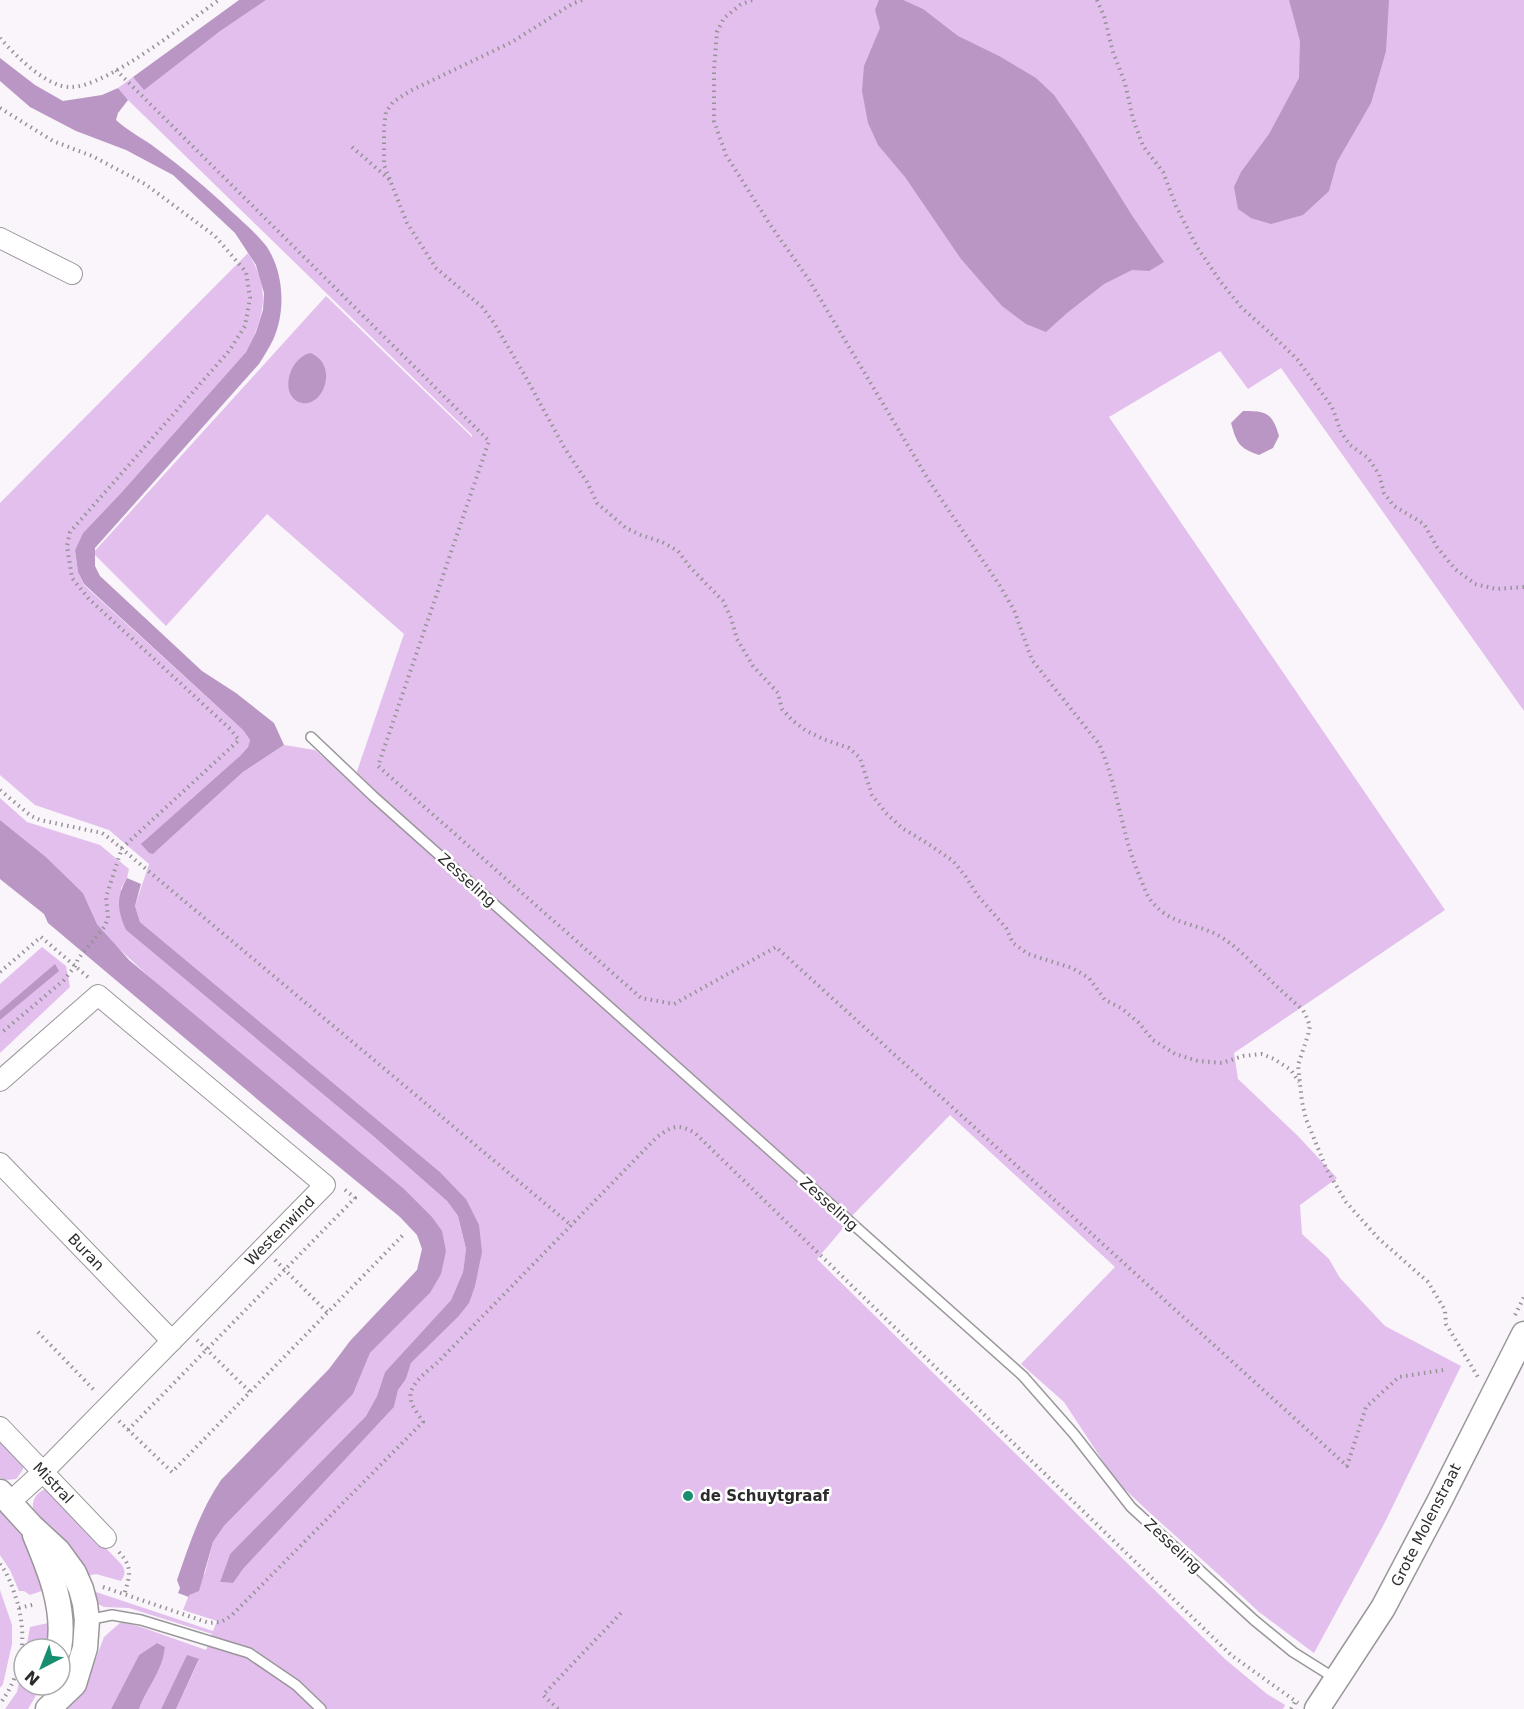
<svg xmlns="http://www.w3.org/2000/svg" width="1524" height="1709" font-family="'DejaVu Sans',sans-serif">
<rect width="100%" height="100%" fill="#f9f5fa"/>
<g fill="#e2bfed">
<path d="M266 0H1524V711L1281 368 1248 389 1220 351 1109 417 1445 910 1234 1053 1238 1079 1298 1136 1337 1178 1300 1205 1302 1234 1329 1259 1340 1278 1385 1326 1461 1366 1384 1524 1314 1653 1259 1612 1218 1574 1150 1513 1116 1481 1064 1402 1021 1364 1115 1267 950 1115 846 1222 693 1088 845 1226 817 1259 1225 1659 1267 1694 1285 1705 1283 1709H176L199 1660 187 1656 161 1709H139C147 1687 163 1671 165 1647L157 1643 139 1655 111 1709H62L79 1691 91 1672 104 1637 121 1622 141 1627 206 1650 212 1634 129 1608 104 1607 98 1604 89 1593 93 1591 213 1631 217 1621 183 1610 189 1595 205 1573 213 1542 224 1526 353 1394 370 1353 430 1293 446 1251 117 947 97 924 83 893 46 857 0 820V798L27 822 100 845 129 869 127 878 121 888 126 930 372 1135 447 1201 458 1216 466 1249 463 1272 451 1300 385 1372 377 1396 366 1416 230 1554 220 1582 233 1583 234 1581 243 1569 394 1407 398 1390 406 1379 411 1363 458 1317 468 1303 466 1199 440 1172 140 922 135 906 149 864 109 830 35 805 0 775V503L248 253C271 289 265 316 246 352L121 493 83 533 75 550 78 572 84 585 243 730 250 740 248 747 153 854 243 772 284 745 315 750 353 783 404 634 267 514 166 626 93 553 326 296 472 437V435L128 100 118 88 133 77 144 89 219 32Z"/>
<polygon points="42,947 66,966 70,987 0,1053 0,984"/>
<polygon points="0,1438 25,1464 22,1471 16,1479 6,1480 0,1478"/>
<path d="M45 1489 51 1491 122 1565C126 1571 125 1575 121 1581L96 1574 83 1577 35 1515C30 1504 34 1494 45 1489Z"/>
<polygon points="0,1510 27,1542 47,1589 30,1595 24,1591 19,1591 10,1570 0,1555"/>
<polygon points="0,1590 12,1625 12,1644 3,1684 0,1688"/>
<polygon points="48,1623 50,1649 26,1649 30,1627"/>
<polygon points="24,1658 24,1685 39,1685 35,1697 28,1709 5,1709 17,1692"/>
</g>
<g fill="#b996c3">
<polygon points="239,0 266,0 219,32 144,90 133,77"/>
<polygon points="879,0 903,0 923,9 958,36 999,56 1036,78 1054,95 1081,134 1133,217 1164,262 1149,271 1132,270 1104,284 1067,313 1046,332 1026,324 1002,306 961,259 905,177 878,145 868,123 862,91 864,66 880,28 875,10"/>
<polygon points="1289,0 1389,0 1386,51 1371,103 1337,162 1329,191 1303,215 1271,224 1251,218 1238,209 1234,187 1241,172 1269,134 1299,78 1300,41"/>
<path d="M0 58 35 85 63 101 102 95 118 88 128 100 118 113 116 120C129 132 143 138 157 149 183 168 208 189 231 211 243 222 257 234 267 247 284 273 286 312 273 340 269 348 264 356 259 364L95 548V566L100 576 202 671 236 693 274 723 284 745 243 772 153 854 149 853 141 844 240 756 248 747 250 740 243 730 84 584 78 572 75 550 83 533 121 493 246 352 256 332 263 310 264 293 256 265 235 233 173 175 126 150 76 131 30 107 0 81Z"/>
<path d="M310 353C339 364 324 407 302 403 279 398 287 359 310 353Z"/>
<path d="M1243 411C1266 411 1272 412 1279 436L1273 448 1259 455C1239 448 1237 444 1231 423Z"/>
<path d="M0 820 46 857 83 893 97 924 129 960 404 1189 432 1217 442 1231 446 1251 441 1274 430 1293 370 1353 353 1394 224 1526 213 1542 199 1591 189 1595V1597L178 1593 180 1588 177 1580C189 1545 200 1511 221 1480L329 1369 350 1341 417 1270 422 1249 417 1235 400 1217 282 1120 48 923 44 914 0 879Z"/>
<path d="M127 878 141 884 135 906 140 922 440 1172 466 1199 479 1225 482 1252 475 1286 469 1303 458 1317 411 1363 406 1379 398 1390 394 1407 243 1569 233 1583 220 1582 230 1554 366 1416 377 1396 385 1372 451 1300 463 1272 466 1249 458 1216 447 1201 372 1135 126 930C117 909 116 898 127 878Z"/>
<polygon points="55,964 59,971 0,1020 0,1011"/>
<path d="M157 1643 165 1647C163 1671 147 1687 139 1709H111L139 1655Z"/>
<polygon points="187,1655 199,1659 176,1709 161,1709"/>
</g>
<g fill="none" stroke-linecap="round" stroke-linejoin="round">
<defs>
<g id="service">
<polyline points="311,737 373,796 1023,1376 1074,1434 1131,1507 1254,1620 1293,1652 1336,1679"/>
<polyline points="87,1620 112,1615 141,1620 249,1653 296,1685 321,1709"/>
</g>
<g id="minor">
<polyline points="0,238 72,274"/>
<polyline points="0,1081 98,995 325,1185 43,1472 10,1502"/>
<polyline points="0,1163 172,1341"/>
<polyline points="0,1427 106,1538"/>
</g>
<g id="tertiary">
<polyline points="0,1492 32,1527 58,1551 74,1573 81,1589 85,1604 87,1620 85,1648 74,1684 48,1709"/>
<path d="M35 1535C50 1571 66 1609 59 1649"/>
<polyline points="1317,1709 1383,1608 1439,1502 1524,1334"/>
</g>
</defs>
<use href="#service" stroke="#9a979b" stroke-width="12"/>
<use href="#minor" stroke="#9a979b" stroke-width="22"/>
<use href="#tertiary" stroke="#9a979b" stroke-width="27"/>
<g stroke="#969396" stroke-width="4" stroke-dasharray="1.5 4.5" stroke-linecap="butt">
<polyline points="582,0 572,4 512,42 410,91 393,102 386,112 384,127 384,165 407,223 436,268 482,307 494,323 524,374 564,447 587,482 597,503 626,528 641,535 662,542 678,551 689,566 723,601 731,618 737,639 753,666 778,693 782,709 792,720 805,730 823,739 849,748 860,758 872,795 886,813 902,828 927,843 953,861 966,877 978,896 1006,928 1013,943 1028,954 1072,968 1089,978 1105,1000 1121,1008 1138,1022 1153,1040 1175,1054 1198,1061 1222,1063 1243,1056 1262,1054 1274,1059 1291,1070 1299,1082"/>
<path d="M752 0 740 5 724 18 717 32 714 70V121L726 155 769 223 809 280 931 484 1000 586 1014 610 1032 660 1099 744C1118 786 1121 833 1139 875 1143 884 1146 895 1153 903 1172 926 1199 923 1221 937 1237 947 1249 960 1263 973 1276 986 1289 998 1303 1010L1307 1018 1310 1026 1308 1035 1298 1065 1302 1102 1306 1119 1327 1170 1346 1202 1378 1238 1428 1282 1445 1310 1446 1324 1478 1377"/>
<polyline points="1097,0 1104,16 1113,52 1125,83 1133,119 1143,146 1163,172 1176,206 1197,247 1220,281 1242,308 1269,332 1297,359 1332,407 1341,432 1350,445 1368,458 1379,474 1384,493 1394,506 1424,524 1437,547 1455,569 1475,584 1496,589 1524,587"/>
<path d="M0 38C15 55 46 87 70 87 106 88 187 22 219 0"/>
<polyline points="116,70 489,441 378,766 641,998 674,1004 776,947 1347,1466 1366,1407 1399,1377 1443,1370"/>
<polyline points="0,108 53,141 92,156 145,184 215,236 246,272 250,298 245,326 229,351 70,532 67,546 72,578 89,599 229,728 239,740 122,848 106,897 108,918 105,926 78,959 75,966 64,980 0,1034"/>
<polyline points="352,147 390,180"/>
<polyline points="0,790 31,816 40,820 102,833 109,838 572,1226"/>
<polyline points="0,972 41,937 89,978"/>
<polyline points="275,1260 328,1313"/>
<polyline points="1515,1315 1524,1297"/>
<polyline points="38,1332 96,1392"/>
<polyline points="197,1340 250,1392"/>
<polyline points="119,1421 172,1472 405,1233"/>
<polyline points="128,1430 355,1198 344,1189"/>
<path d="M119 1552C133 1568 130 1575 124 1595"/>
<path d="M0 1564C8 1574 12 1586 16 1598 28 1636 23 1672 0 1704"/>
<path d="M103 1587 209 1623 221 1622 231 1616 423 1422C419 1415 412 1407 411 1400 407 1385 428 1371 438 1362L657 1137C672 1126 678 1123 695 1133L1231 1655 1298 1703"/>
<polyline points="19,1608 36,1604"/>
<polyline points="558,1709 543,1695 621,1613"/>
<polyline points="1291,1709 1295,1702"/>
</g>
<use href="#service" stroke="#fff" stroke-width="9"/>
<use href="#minor" stroke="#fff" stroke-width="20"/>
<use href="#tertiary" stroke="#fff" stroke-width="24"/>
</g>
<circle fill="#188e71" stroke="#fff" stroke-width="2" cx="688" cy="1496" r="6"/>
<g text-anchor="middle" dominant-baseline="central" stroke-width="5" stroke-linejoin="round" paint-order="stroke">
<g font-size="15" fill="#2d2c2d" stroke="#fff">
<text transform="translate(467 880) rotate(42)">Zesseling</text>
<text transform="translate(829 1204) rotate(42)">Zesseling</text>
<text transform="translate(280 1231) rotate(-45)">Westenwind</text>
<text transform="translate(86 1252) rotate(46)">Buran</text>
<text transform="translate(53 1483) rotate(46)">Mistral</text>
<text transform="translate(1426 1525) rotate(-63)">Grote Molenstraat</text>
<text transform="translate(1173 1546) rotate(43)">Zesseling</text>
</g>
<g font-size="15" font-weight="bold" fill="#2d2c2d" stroke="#fff" text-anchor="start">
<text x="700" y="1496">de Schuytgraaf</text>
</g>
</g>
<g transform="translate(42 1667) rotate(222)"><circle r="28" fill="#ffffff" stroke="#ababab" stroke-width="1.5"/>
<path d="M0-4.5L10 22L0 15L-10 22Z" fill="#188e71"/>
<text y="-9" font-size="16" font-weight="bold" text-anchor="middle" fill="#2d2c2d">N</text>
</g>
</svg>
